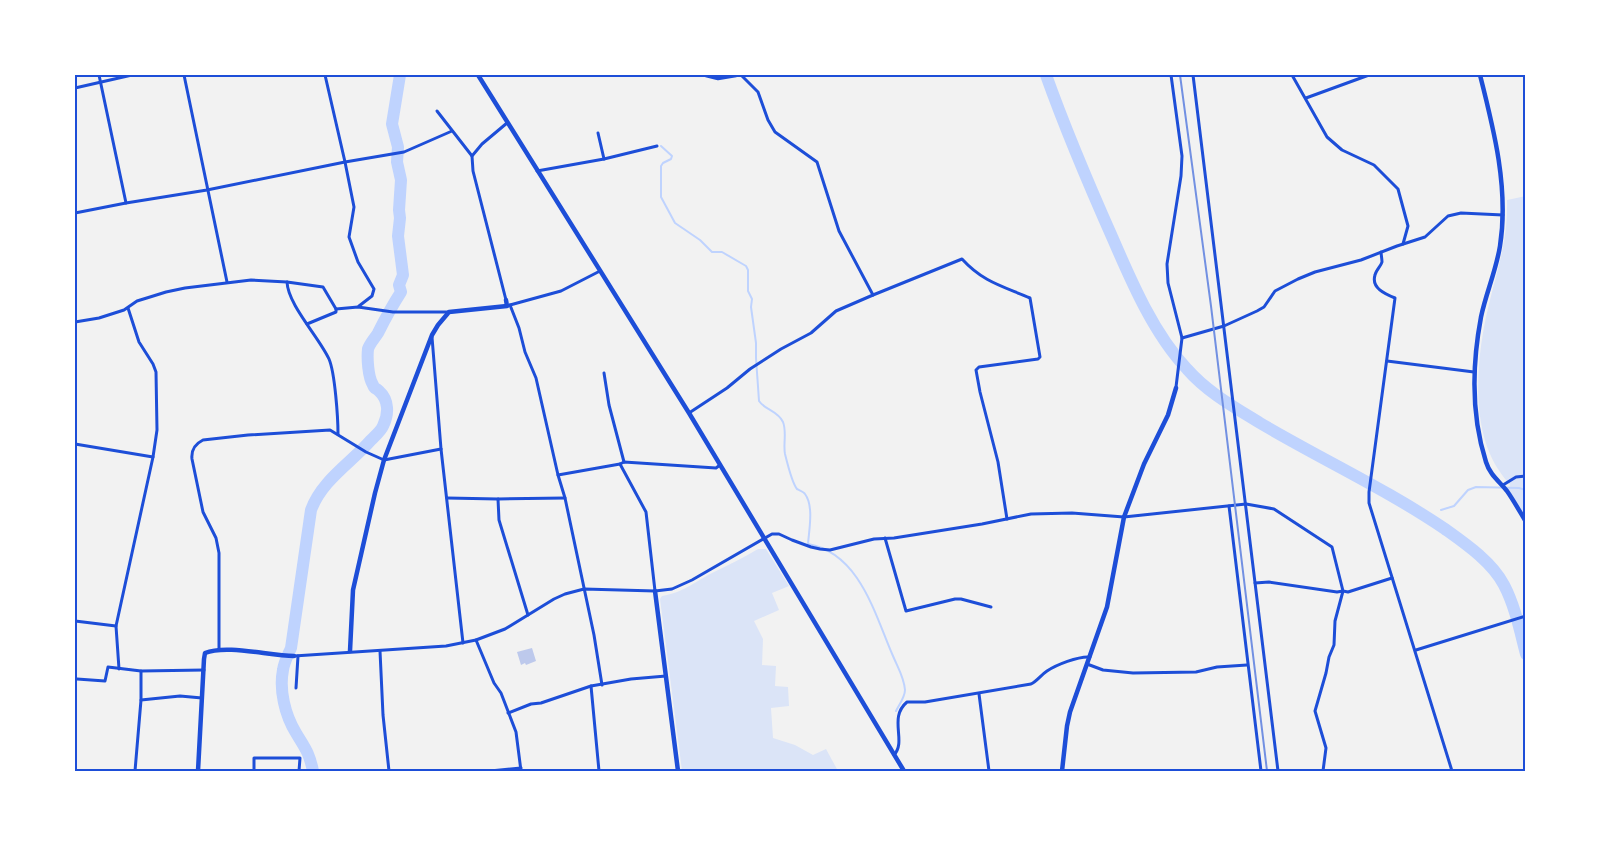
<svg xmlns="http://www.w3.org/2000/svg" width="1601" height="846" font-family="'Exo 2',sans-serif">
<rect width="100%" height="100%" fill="#f2f2f2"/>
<g fill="#dbe4f7">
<path d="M1526 196V518L1509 490 1510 485C1502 475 1495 466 1490 454 1471 410 1478 349 1489 304 1498 267 1508 239 1507 200Z"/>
<path d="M758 549H766L789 586 772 593 779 610 754 621 763 639 762 665 776 666 775 686 788 687 789 706 771 708 773 738 795 745 813 755 826 749 838 771H682L660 599 662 596C684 592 693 583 712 573 728 565 743 558 758 549Z"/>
</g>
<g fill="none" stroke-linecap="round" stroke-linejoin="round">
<g stroke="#bfd3fe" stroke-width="2">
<path d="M661 146 672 156 671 159 663 163 661 166V197L675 223 700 240 712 252H722L746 266 748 270V291L752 299 751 307 756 343V358L759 401C765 410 778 411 783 422 787 432 783 444 785 454 787 462 792 483 797 489 799 490 804 492 805 494 814 506 809 530 808 544 860 553 875 615 893 656 898 668 904 677 905 690 905 697 899 705 896 711"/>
<polyline points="1441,510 1454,506 1468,490 1476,487 1519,488 1526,490"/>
</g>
<g stroke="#bfd3fe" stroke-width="12">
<path d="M1046 75C1066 131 1089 185 1113 239 1132 283 1154 334 1187 369 1207 392 1234 407 1260 423 1321 459 1386 489 1445 529 1466 544 1492 562 1504 585 1515 606 1520 631 1526 654"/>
<path d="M313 771C309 752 305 748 296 733 285 715 279 690 283 670 284 662 288 655 291 648L311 510C322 480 351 463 371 440 375 436 381 431 383 426 389 414 389 400 379 391 375 387 375 390 373 385 368 377 367 358 368 349 370 343 375 338 378 333 385 319 392 306 401 292L399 285 403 275 398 236 400 218 399 210 401 180 397 162 398 147 392 124 400 75"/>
</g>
</g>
<polygon fill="#bdc9ec" points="532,648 536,661 526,665 525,663 521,665 517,652"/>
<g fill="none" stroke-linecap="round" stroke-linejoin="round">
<g stroke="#1d4ed8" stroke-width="3">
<polyline points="99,75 126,203"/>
<polyline points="184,75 227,282"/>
<polyline points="325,75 345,162 354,207 349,237 358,262 374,289 372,296 359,306"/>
<path d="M741 75 758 92 768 120 775 132 817 162 839 231 873 295 962 259C983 282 1002 286 1030 298L1040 357 1038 359 979 367 976 370 980 392 998 462 1007 519"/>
<polyline points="1171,75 1182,156 1181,176 1167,264 1168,283 1182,338 1176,387"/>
<polyline points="1193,75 1278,771"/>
<polyline points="1292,75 1327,137 1342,150 1374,165 1398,189 1408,226 1403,244"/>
<polyline points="75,88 132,75"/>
<polyline points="1306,98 1369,75"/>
<polyline points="437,111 472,156"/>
<polyline points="598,133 604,159"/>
<polyline points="537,171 604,159 657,146"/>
<polyline points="75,213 126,203 207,190 345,162 404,152 452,131"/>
<path d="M1381 252C1381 254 1382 259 1382 262 1381 266 1376 270 1375 275 1371 288 1385 294 1395 298L1369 492V503L1452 771"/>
<path d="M287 282C288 305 319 337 329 359 335 373 338 418 338 434"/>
<polyline points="506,300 473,171 472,156 482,144 507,123"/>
<polyline points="510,305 519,328 525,352 536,378 558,475 565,498 594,635 602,685"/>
<polyline points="510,305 561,291 600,271"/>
<polyline points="75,322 99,318 124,310 137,301 150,297 166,292 185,288 251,280 287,282 323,287 336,309 358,307 393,312 448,312"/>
<polyline points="307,324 336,312 336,309"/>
<polyline points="432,337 441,449 463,643"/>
<polyline points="1182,338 1224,326 1257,311 1264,307 1275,291 1298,279 1315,272 1361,260 1397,246 1425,237 1448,216 1461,213 1503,215"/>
<polyline points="1387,361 1474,372"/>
<polyline points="604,373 609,405 624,462"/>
<polyline points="689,413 727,388 750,369 781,349 811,333 836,311 873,295"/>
<polyline points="75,444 153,457"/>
<polyline points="620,464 646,512 655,591"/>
<polyline points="558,475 620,464 624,462 716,468 720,465"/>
<polyline points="1503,485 1516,477 1526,476"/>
<polyline points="447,498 498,499 565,498"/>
<polyline points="498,499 499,520 528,615"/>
<polyline points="1229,506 1261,771"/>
<polyline points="885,538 906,611 955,599 961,599 991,607"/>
<polyline points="1255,583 1269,582 1337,592 1343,591 1335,621 1334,645 1329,657 1326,673 1315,711 1326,748 1323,771"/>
<polyline points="75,621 116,626"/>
<polyline points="476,640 494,683 501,693 516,732 521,771"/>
<path d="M219 650V553L216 538 203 512 192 459C191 450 195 444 203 440L248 435 330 430 366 452 384 460 441 449"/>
<polyline points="1416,650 1526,616"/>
<polyline points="380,651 383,715 389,771"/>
<polyline points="294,656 446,646 476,640 505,629 554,599 565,594 584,589 655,591 672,589 692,580 772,534 779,534 792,540 811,547 820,549 830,550 874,539 894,538 982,524 1031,514 1072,513 1124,517 1246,504 1274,509 1332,547 1343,591 1348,592 1392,578"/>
<polyline points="1087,664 1103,670 1133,673 1196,672 1217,667 1247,665"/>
<polyline points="119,669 116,626 153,457 157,430 156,372 153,364 139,342 128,308"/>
<polyline points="77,679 105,681 108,667 141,671 204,670"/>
<polyline points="591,686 599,771"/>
<polyline points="296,688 298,656"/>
<polyline points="979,694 989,771"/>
<polyline points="141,700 180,696 202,698"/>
<polyline points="508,713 531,704 541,703 591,686 631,679 666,676"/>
<path d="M894 755C907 741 888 718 907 702H925L1031 684C1037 681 1041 675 1047 671 1056 665 1078 656 1090 657"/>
<polyline points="135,771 141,700 141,671"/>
<polyline points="254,771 254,758 300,758 299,771"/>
<polyline points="490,771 521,768"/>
</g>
<g stroke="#1d4ed8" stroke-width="4.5">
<polyline points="706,75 718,78 736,75"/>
<path d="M1480 75C1494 130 1509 189 1500 246 1496 271 1486 293 1481 317 1472 365 1471 415 1486 462 1490 475 1499 481 1507 491 1514 501 1520 512 1526 522"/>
<polyline points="655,591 678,771"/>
<polyline points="350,651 353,590 375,493 384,460 432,335 438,325 449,312 507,306 506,300"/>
<path d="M198 771 204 659 205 653C227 644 269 656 294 656"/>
<polyline points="1062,771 1067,726 1070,712 1107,607 1124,517 1144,464 1168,415 1176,388"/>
</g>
<polyline stroke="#1d4ed8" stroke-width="4.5" points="478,75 689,413 904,771"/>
<polyline stroke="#7290e2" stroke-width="2" points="1180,75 1211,306 1267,771"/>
</g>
<rect width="1601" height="846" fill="none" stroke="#ffffff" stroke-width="153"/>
<rect x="76" y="76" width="1448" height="694" fill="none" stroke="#1d4ed8" stroke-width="2"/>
</svg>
